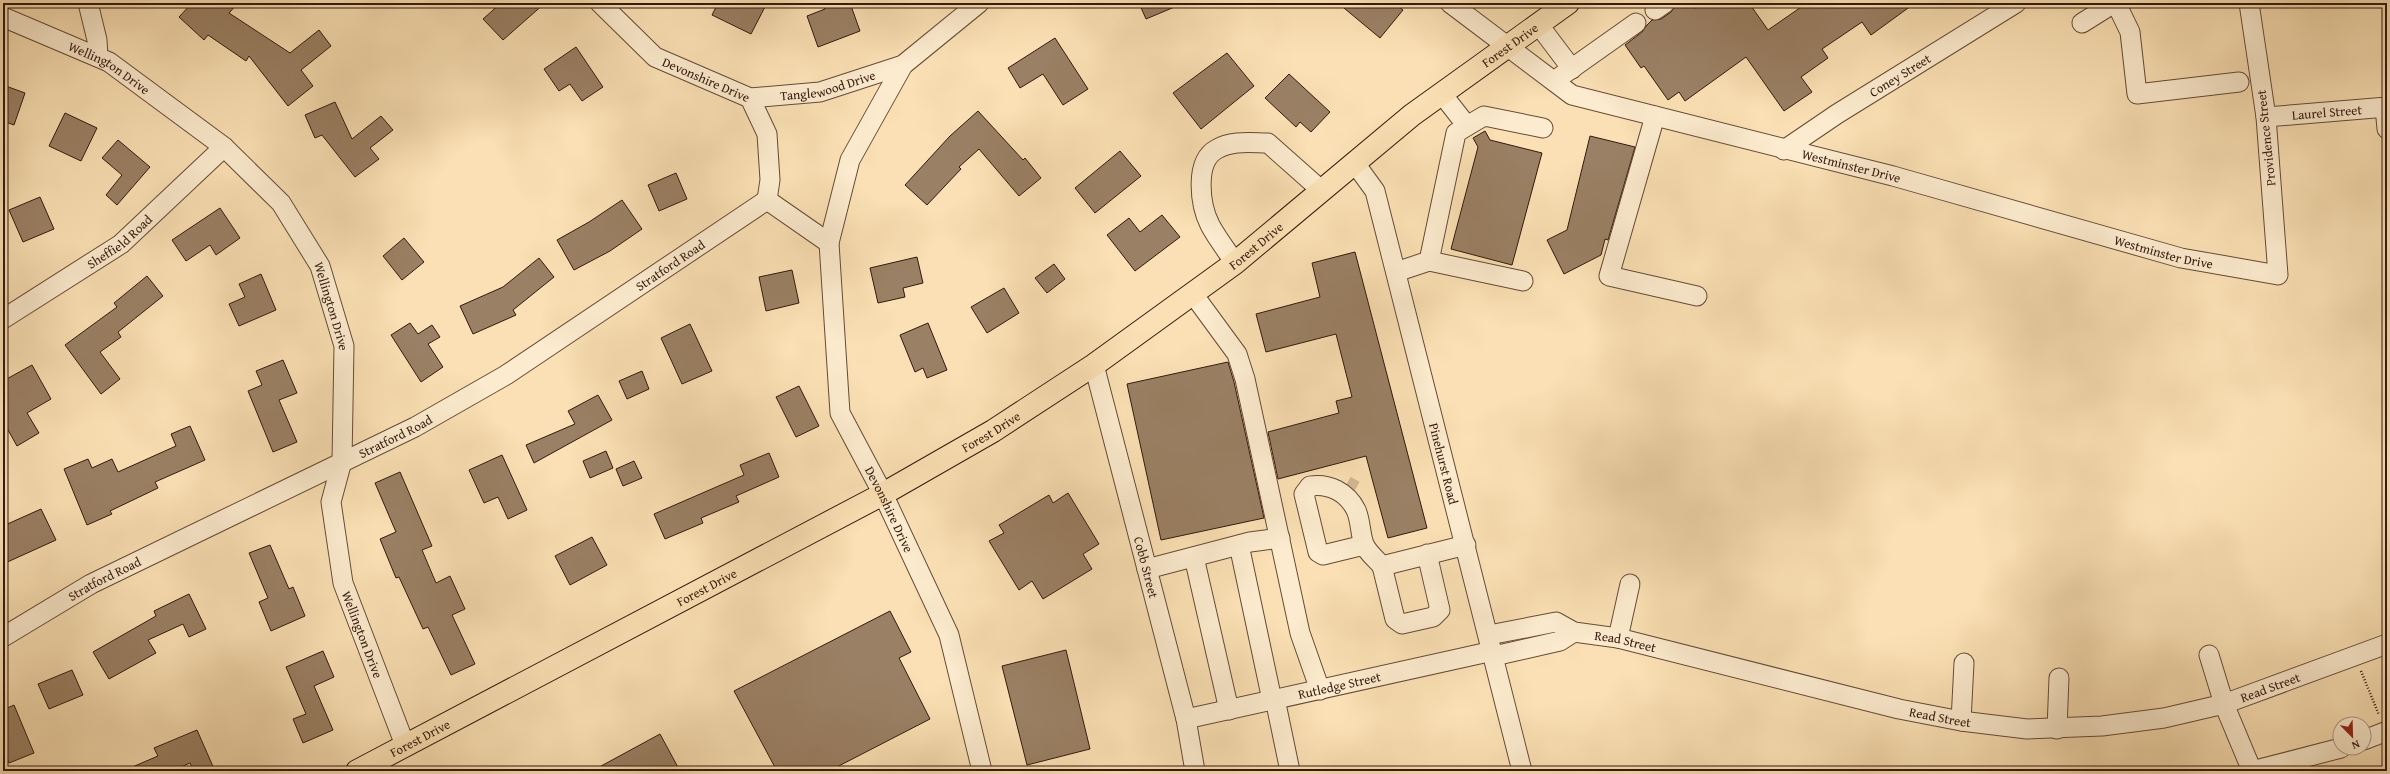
<svg xmlns="http://www.w3.org/2000/svg" width="2390" height="774" font-family="'Gentium Book Plus',serif">
<rect width="100%" height="100%" fill="#fae0b4"/>
<filter id="stains"><feTurbulence type="fractalNoise" baseFrequency=".005" numOctaves="4"/><feColorMatrix values="0 0 0 0 .2 0 0 0 0 .09 0 0 0 0 .02 0 0 0 .5 -.17"/></filter>
<radialGradient id="worn" r=".72"><stop offset=".6" stop-color="#630" stop-opacity="0"/><stop offset="1" stop-color="#630" stop-opacity=".3"/></radialGradient>
<g fill="#9a8064" stroke="#33190d">
<polygon points="192,3 238,3 229,13 290,53 319,30 331,46 301,70 313,86 288,106 249,56 246,61 208,35 204,40 179,17"/>
<polygon points="501,3 545,3 503,40 483,19"/>
<polygon points="718,3 767,3 751,34 712,15"/>
<polygon points="823,3 850,3 860,31 818,47 807,16 825,9"/>
<polygon points="1139,3 1184,3 1146,19"/>
<polygon points="1338,3 1394,3 1403,10 1380,38"/>
<polygon points="1677,3 1687,3 1695,8 1702,3 1749,3 1768,30 1807,3 1915,3 1871,35 1862,22 1822,49 1828,58 1801,77 1812,92 1784,111 1746,57 1685,101 1679,92 1668,100 1644,66 1641,68 1625,45 1642,32 1647,25 1652,20 1661,19 1671,12"/>
<polygon points="1055,38 1088,89 1063,105 1043,74 1020,88 1008,68"/>
<polygon points="576,47 603,87 582,101 570,84 559,91 544,69"/>
<polygon points="1227,53 1254,86 1201,129 1173,93"/>
<polygon points="1289,74 1330,112 1311,132 1300,122 1296,127 1265,98"/>
<polygon points="3,85 25,93 14,125 3,121"/>
<polygon points="335,102 352,139 381,116 393,130 370,148 379,159 355,177 322,135 315,138 305,115"/>
<polygon points="978,111 1023,160 1025,158 1041,178 1019,196 979,149 959,167 961,169 927,205 905,185 950,136"/>
<polygon points="65,113 97,128 81,161 49,146"/>
<polygon points="1485,131 1490,140 1542,153 1512,265 1451,249 1478,147 1473,138"/>
<polygon points="1590,136 1635,147 1608,240 1605,239 1601,255 1564,274 1547,240 1567,230"/>
<polygon points="118,140 150,167 117,205 106,195 122,175 102,158"/>
<polygon points="1120,151 1141,176 1095,213 1075,188"/>
<polygon points="676,173 687,199 659,211 648,185"/>
<polygon points="40,197 54,229 23,242 9,210"/>
<polygon points="622,200 642,229 610,251 574,270 557,240 589,222"/>
<polygon points="220,208 240,238 216,255 210,245 186,261 172,240"/>
<polygon points="1162,215 1180,237 1135,271 1107,235 1129,218 1140,232"/>
<polygon points="404,238 424,262 402,280 383,256"/>
<polygon points="1355,252 1427,528 1388,538 1366,456 1278,479 1268,432 1339,413 1336,401 1352,397 1336,334 1266,352 1256,314 1320,297 1312,263"/>
<polygon points="917,257 923,283 903,288 905,297 878,303 870,268"/>
<polygon points="539,258 554,277 513,310 516,315 473,334 460,306 503,287"/>
<polygon points="1054,264 1065,279 1047,293 1035,278"/>
<polygon points="792,270 799,303 766,311 759,277"/>
<polygon points="261,274 276,310 239,326 229,304 245,297 239,284"/>
<polygon points="147,276 163,296 118,332 121,337 100,352 120,379 101,394 65,345 117,307 114,303"/>
<polygon points="1004,288 1019,313 987,333 971,307"/>
<polygon points="410,323 418,334 432,325 440,337 428,344 443,367 421,382 391,335"/>
<polygon points="928,323 947,370 927,378 923,368 915,372 900,335"/>
<polygon points="690,324 712,371 682,384 661,338"/>
<polygon points="283,360 297,393 279,400 297,442 273,452 248,391 262,385 256,371"/>
<polygon points="1228,362 1234,382 1264,518 1161,540 1127,384"/>
<polygon points="32,365 51,399 27,413 39,433 17,446 3,421 3,381"/>
<polygon points="642,371 649,389 627,399 619,381"/>
<polygon points="799,386 819,426 796,437 776,397"/>
<polygon points="598,395 612,420 534,463 526,445 575,424 568,411"/>
<polygon points="190,426 205,460 155,482 158,488 110,511 112,514 87,525 64,469 88,459 92,468 112,459 118,472 176,446 171,434"/>
<polygon points="606,451 613,468 590,478 583,461"/>
<polygon points="769,453 779,477 736,496 739,502 701,518 703,523 665,539 654,514 744,475 740,465"/>
<polygon points="502,455 527,510 508,519 498,497 484,503 469,470"/>
<polygon points="634,461 642,478 623,486 616,469"/>
<polygon points="400,472 432,546 422,550 436,583 450,576 465,609 452,615 475,664 451,675 428,627 423,629 399,577 396,578 380,539 396,532 375,483"/>
<polygon points="1068,493 1099,544 1083,554 1092,569 1043,599 1032,581 1019,590 989,541 1004,533 999,525 1049,495 1053,503"/>
<polygon points="41,509 56,540 3,564 3,526"/>
<polygon points="592,537 607,565 570,585 555,556"/>
<polygon points="270,545 289,589 293,587 305,616 271,631 259,602 268,598 249,553"/>
<polygon points="189,594 206,629 189,637 183,624 148,640 156,653 109,679 93,652 156,616 154,611"/>
<polygon points="890,611 911,652 899,658 930,719 829,771 777,771 734,691"/>
<polygon points="1066,650 1090,749 1027,765 1002,666"/>
<polygon points="323,651 334,677 314,686 333,730 303,743 293,719 306,714 286,667"/>
<polygon points="72,670 83,695 49,709 38,684"/>
<polygon points="14,705 34,753 9,763 3,750 3,710"/>
<polygon points="197,730 215,771 194,771 190,763 172,771 123,771 158,756 154,748"/>
<polygon points="660,734 680,771 592,771"/>
</g>
<g fill="none" stroke-linecap="round" stroke-linejoin="round">
<polyline stroke="#d2b893" stroke-width="19" stroke-dasharray="19 10" stroke-linecap="butt" points="1346,485 1355,490"/>
<defs>
<g id="minor">
<polyline points="88,3 97,40 98,57"/>
<path id="s1" d="M600 3 655 57 750 98 767 134 770 180 767 200"/>
<path id="s2" d="M1450 3 1572 95 1893 176 2181 258 2278 275 2266 117 2249 3"/>
<polyline points="2116,3 2130,32 2137,94 2239,82"/>
<polyline points="1655,10 1665,3"/>
<path id="s3" d="M3 17 109 62 224 147 281 203 320 266 344 346 342 461 331 502 343 583 405 745"/>
<polyline points="2082,23 2114,3"/>
<polyline points="1538,24 1572,69"/>
<path id="s4" d="M903 65 850 160 829 243 840 413 883 494 949 635 982 771"/>
<polyline points="1554,81 1636,23"/>
<polyline points="1442,94 1467,126 1484,116 1543,128"/>
<path id="s5" d="M750 98 820 92 903 65 979 3"/>
<polyline points="2385,107 2387,129"/>
<polyline points="1655,116 1609,276 1697,296"/>
<path id="s6" d="M2266 117 2387 107"/>
<path id="s7" d="M1784 150 1837 114 2016 3"/>
<path id="s8" d="M1354 162 1375 191 1522 771"/>
<polyline points="767,200 829,243"/>
<polyline points="1429,261 1456,133 1467,126"/>
<path d="M1235 263C1227 251 1217 238 1210 225 1200 205 1194 161 1217 149 1232 140 1252 143 1268 143L1321 190"/>
<polyline points="1396,272 1429,261 1523,281"/>
<polyline points="1193,294 1237,354 1245,379 1300,633 1320,690"/>
<path id="s9" d="M3 319 121 244 224 147"/>
<path id="s10" d="M1094 365 1186 719 1195 771"/>
<polyline points="1239,545 1272,700"/>
<path d="M1364 545 1323 555 1318 552 1304 494 1310 486C1329 483 1347 492 1356 510 1361 521 1360 534 1364 544 1367 552 1376 559 1382 566"/>
<polyline points="1427,554 1440,610 1433,617 1402,624 1395,619 1382,566 1466,545"/>
<polyline points="1194,557 1229,710"/>
<polyline points="1147,569 1250,542 1280,538"/>
<path id="s11" d="M1489 635 1556 622 1574 632 1618 638 1899 709 1961 721 2027 729 2102 726 2164 718 2224 704 2387 644"/>
<path id="s12" d="M3 637 91 584 415 427 506 375 767 200"/>
<polyline points="1618,638 1630,584"/>
<polyline points="2209,655 2224,704 2252,771"/>
<polyline points="1494,656 1560,641 1574,632"/>
<polyline points="1275,699 1290,771"/>
<path id="s13" d="M1186 719 1493 651"/>
<polyline points="1961,721 1964,663"/>
<polyline points="2057,729 2059,678"/>
<polyline points="2364,740 2387,731"/>
<polyline points="2252,771 2341,748"/>
</g>
<g id="major">
<path id="s14" d="M357 771 883 494 993 431 1094 365 1235 263 1412 115 1568 3"/>
</g>
</defs>
<use href="#minor" stroke="#654b37" stroke-width="21"/>
<use href="#major" stroke="#33190d" stroke-width="24"/>
<polyline stroke="#33190d" stroke-width="2.5" stroke-dasharray="1 2" stroke-linecap="butt" points="2361,671 2379,715"/>
<use href="#minor" stroke="#fcebce" stroke-width="19"/>
<use href="#major" stroke="#fae0b4" stroke-width="22"/>
</g>
<g text-anchor="middle" dominant-baseline="central" stroke-width="3" stroke-linejoin="round" paint-order="stroke">
<g font-size="13" fill="#33190d" stroke="#fcebce">
<text stroke="none"><textPath href="#s14" startOffset="1367">Forest Drive</textPath></text>
<text stroke="none"><textPath href="#s3" startOffset="118">Wellington Drive</textPath></text>
<text stroke="none"><textPath href="#s7" startOffset="138">Coney Street</textPath></text>
<text stroke="none"><textPath href="#s1" startOffset="133">Devonshire Drive</textPath></text>
<text stroke="none"><textPath href="#s5" startOffset="79">Tanglewood Drive</textPath></text>
<text stroke="none"><textPath href="#s6" startOffset="61">Laurel Street</textPath></text>
<text transform="translate(2266 138) rotate(-96)">Providence Street</text>
<text stroke="none"><textPath href="#s2" startOffset="441">Westminster Drive</textPath></text>
<text stroke="none"><textPath href="#s9" startOffset="140">Sheffield Road</textPath></text>
<text stroke="none"><textPath href="#s14" startOffset="1043">Forest Drive</textPath></text>
<text stroke="none"><textPath href="#s2" startOffset="765">Westminster Drive</textPath></text>
<text stroke="none"><textPath href="#s12" startOffset="765">Stratford Road</textPath></text>
<text stroke="none"><textPath href="#s3" startOffset="454">Wellington Drive</textPath></text>
<text stroke="none"><textPath href="#s14" startOffset="719">Forest Drive</textPath></text>
<text stroke="none"><textPath href="#s12" startOffset="441">Stratford Road</textPath></text>
<text stroke="none"><textPath href="#s8" startOffset="317">Pinehurst Road</textPath></text>
<text stroke="none"><textPath href="#s4" startOffset="473">Devonshire Drive</textPath></text>
<text stroke="none"><textPath href="#s10" startOffset="209">Cobb Street</textPath></text>
<text stroke="none"><textPath href="#s12" startOffset="117">Stratford Road</textPath></text>
<text stroke="none"><textPath href="#s14" startOffset="395">Forest Drive</textPath></text>
<text stroke="none"><textPath href="#s3" startOffset="790">Wellington Drive</textPath></text>
<text stroke="none"><textPath href="#s11" startOffset="141">Read Street</textPath></text>
<text stroke="none"><textPath href="#s13" startOffset="157">Rutledge Street</textPath></text>
<text stroke="none"><textPath href="#s11" startOffset="801">Read Street</textPath></text>
<text stroke="none"><textPath href="#s11" startOffset="465">Read Street</textPath></text>
<text stroke="none"><textPath href="#s14" startOffset="71">Forest Drive</textPath></text>
</g>
</g>
<rect width="2390" height="774" fill="none" stroke="#fae0b4" stroke-width="16"/>
<rect x="4" y="4" width="2382" height="766" fill="none" stroke="#33190d" stroke-width="2"/>
<rect x="8" y="8" width="2374" height="758" fill="none" stroke="#33190d"/>
<g transform="translate(2352 736) rotate(157)"><circle r="19" fill="#fcebce" stroke="#ac9781"/>
<path d="M0-3L7 15L0 10L-7 15Z" fill="#8f2418"/>
<text y="-6" font-size="11" font-weight="bold" text-anchor="middle" fill="#33190d">N</text>
</g>
<rect width="100%" height="100%" filter="url(#stains)"/>
<rect width="100%" height="100%" fill="url(#worn)"/>
</svg>
